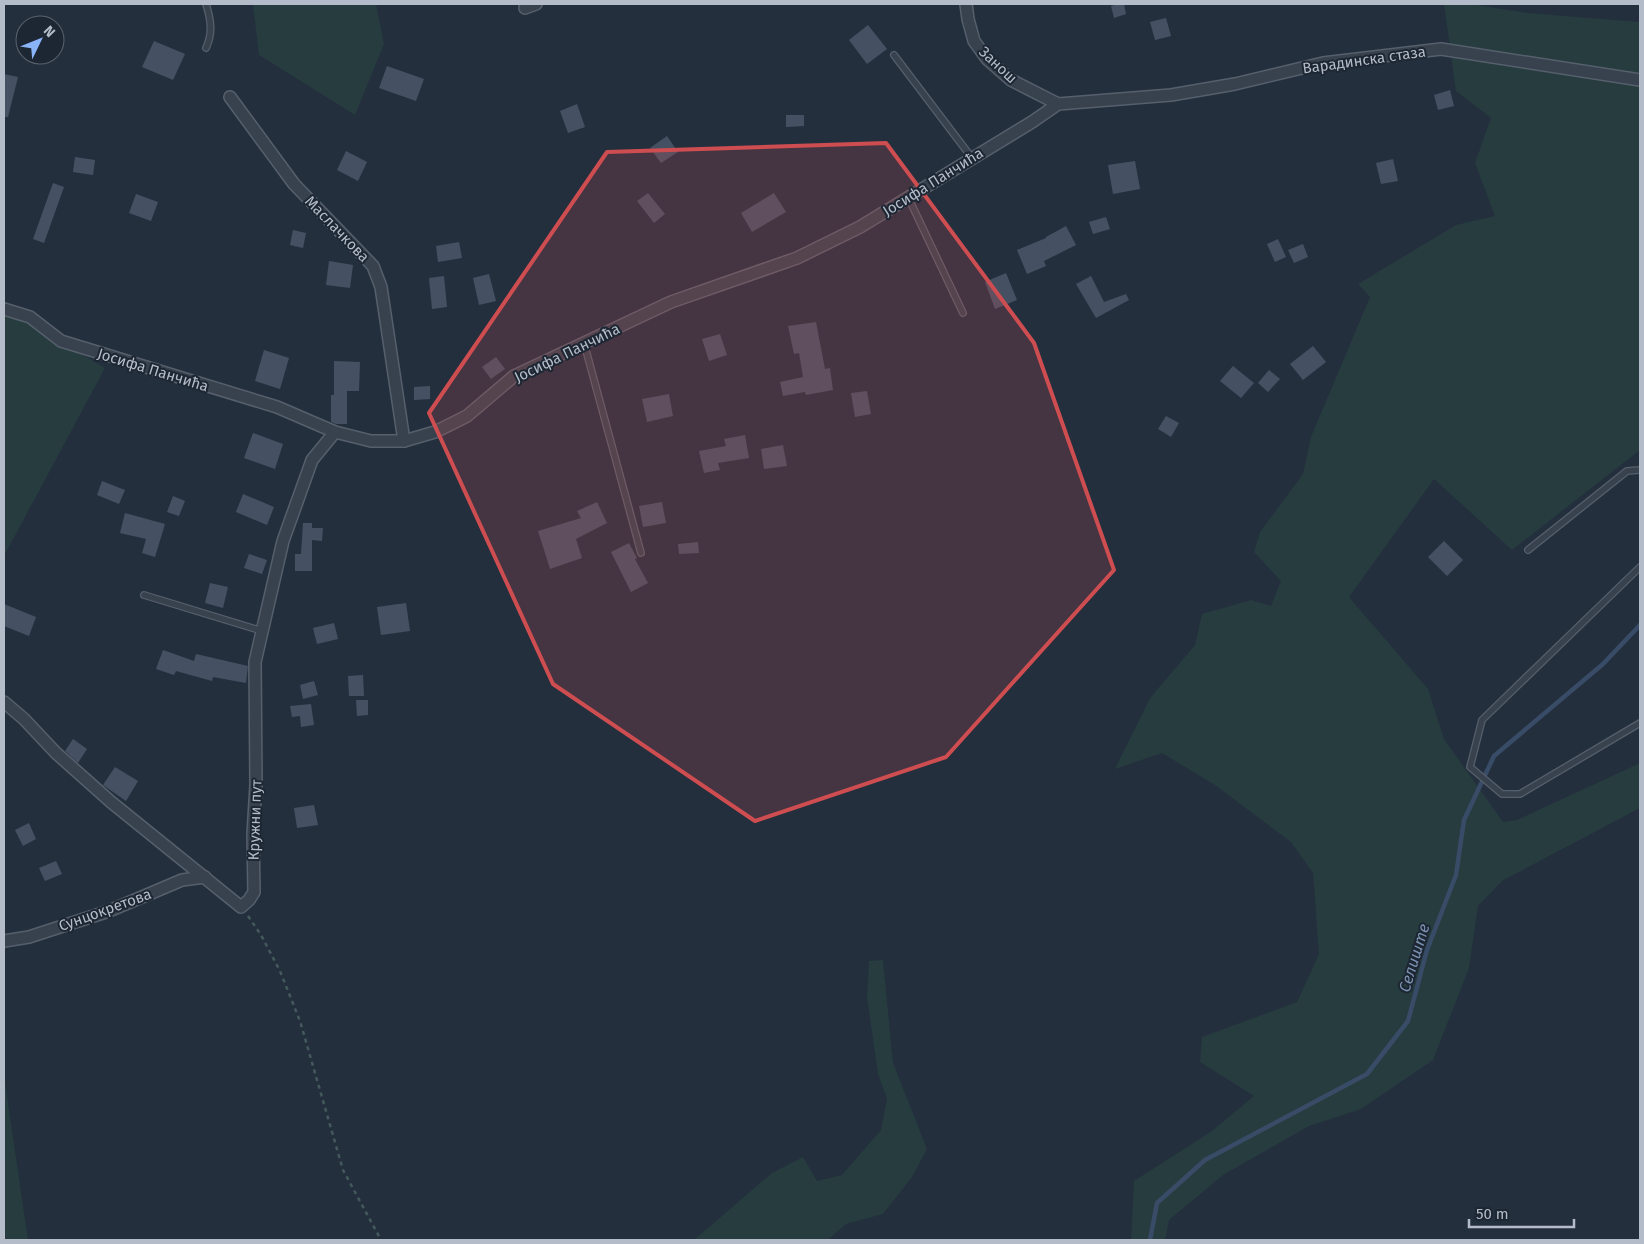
<svg xmlns="http://www.w3.org/2000/svg" width="1644" height="1244" font-family="'Fira Sans',sans-serif">
<rect width="100%" height="100%" fill="#242f3e"/>
<g fill="#263c3f">
<polygon points="253,4 376,4 384,44 355,115 259,55"/>
<polygon points="1444,4 1470,4 1527,13 1640,22 1640,450 1512,550 1434,479 1349,597 1428,689 1444,739 1503,822 1517,820 1640,763 1640,808 1502,881 1478,906 1469,968 1433,1060 1361,1109 1309,1126 1223,1175 1169,1220 1165,1240 1131,1240 1134,1181 1212,1131 1254,1096 1200,1062 1202,1037 1297,1002 1319,954 1313,873 1291,842 1215,785 1162,753 1115,769 1150,698 1195,645 1202,614 1251,600 1271,606 1281,581 1254,552 1260,532 1303,474 1311,437 1370,297 1358,284 1456,225 1495,216 1475,163 1491,118 1456,91"/>
<polygon points="4,316 22,319 105,368 4,556"/>
<polygon points="883,960 893,1063 927,1149 912,1177 883,1214 846,1224 828,1240 694,1240 772,1173 803,1157 817,1181 842,1175 881,1130 887,1099 878,1074 867,997 869,961"/>
<polygon points="4,1076 28,1240 4,1240"/>
</g>
<g fill="none" stroke-linecap="round" stroke-linejoin="round">
<polyline stroke="#394c67" stroke-width="4.5" points="1150,1240 1157,1203 1205,1160 1367,1074 1408,1021 1427,950 1456,875 1464,820 1494,756 1603,664 1640,625"/>
</g>
<g fill="#455162">
<polygon points="1117,4 1124,4 1126,14 1114,18 1111,6"/>
<polygon points="1166,18 1171,36 1155,40 1150,22"/>
<polygon points="868,25 887,49 867,64 849,40"/>
<polygon points="154,41 185,54 173,80 142,67"/>
<polygon points="387,66 424,79 416,101 379,88"/>
<polygon points="4,74 18,77 8,117 4,117"/>
<polygon points="1450,90 1454,106 1438,110 1434,95"/>
<polygon points="577,104 585,127 568,133 560,111"/>
<polygon points="786,115 804,115 804,126 786,127"/>
<polygon points="667,136 678,152 661,163 650,148"/>
<polygon points="346,151 367,162 358,181 337,170"/>
<polygon points="75,157 95,160 93,175 73,172"/>
<polygon points="1393,159 1398,181 1381,184 1376,163"/>
<polygon points="1135,161 1140,189 1113,194 1108,165"/>
<polygon points="53,183 64,187 44,243 33,239"/>
<polygon points="648,193 665,214 654,223 637,201"/>
<polygon points="774,193 786,212 752,232 741,213"/>
<polygon points="136,194 158,202 151,221 129,213"/>
<polygon points="1106,217 1110,229 1093,234 1089,222"/>
<polygon points="1066,226 1076,245 1044,261 1046,266 1027,274 1017,250 1046,238 1046,237"/>
<polygon points="293,230 306,233 303,248 290,245"/>
<polygon points="1278,239 1286,257 1275,262 1267,244"/>
<polygon points="459,242 462,258 438,262 436,246"/>
<polygon points="1303,244 1308,257 1294,263 1288,250"/>
<polygon points="329,261 353,265 350,288 326,285"/>
<polygon points="1006,273 1017,300 995,309 985,282"/>
<polygon points="489,274 496,301 479,305 473,278"/>
<polygon points="444,276 447,307 432,309 429,278"/>
<polygon points="1091,276 1104,302 1126,294 1129,300 1096,318 1076,284"/>
<polygon points="816,322 825,369 830,368 833,390 806,395 805,392 783,396 780,382 803,377 799,353 794,354 788,326"/>
<polygon points="720,334 727,355 709,361 702,339"/>
<polygon points="1313,346 1326,362 1303,380 1290,364"/>
<polygon points="264,350 289,358 280,389 255,381"/>
<polygon points="496,357 505,369 491,379 482,367"/>
<polygon points="334,361 360,362 359,391 347,391 347,424 336,424 331,422 331,395 334,395"/>
<polygon points="1233,366 1254,383 1241,398 1220,381"/>
<polygon points="1269,370 1280,379 1268,392 1258,383"/>
<polygon points="430,386 430,399 414,400 414,387"/>
<polygon points="867,391 871,414 855,417 851,393"/>
<polygon points="669,394 673,416 647,422 642,399"/>
<polygon points="1166,416 1179,423 1171,437 1158,429"/>
<polygon points="253,433 283,444 275,469 244,458"/>
<polygon points="745,435 749,458 718,463 720,470 704,473 699,451 726,446 724,439"/>
<polygon points="783,445 787,466 764,469 761,449"/>
<polygon points="102,481 125,490 119,504 97,495"/>
<polygon points="243,494 274,507 267,525 236,512"/>
<polygon points="173,496 185,501 179,516 167,512"/>
<polygon points="597,502 607,523 576,539 582,558 550,569 538,531 581,518 577,511"/>
<polygon points="662,502 666,523 643,527 639,506"/>
<polygon points="125,513 165,524 155,557 142,553 146,539 120,533"/>
<polygon points="303,523 312,523 312,528 323,528 322,541 312,540 312,571 295,571 295,554 301,554"/>
<polygon points="1444,541 1463,560 1447,576 1428,557"/>
<polygon points="698,542 699,553 679,554 678,544"/>
<polygon points="629,543 637,558 635,559 648,583 631,592 611,552"/>
<polygon points="249,554 267,560 262,574 244,568"/>
<polygon points="210,583 228,587 223,608 205,603"/>
<polygon points="406,603 410,631 381,635 377,607"/>
<polygon points="4,604 36,617 29,636 4,626"/>
<polygon points="334,623 338,639 317,644 313,628"/>
<polygon points="163,650 194,661 196,654 248,666 246,683 213,677 212,681 176,671 174,675 156,669"/>
<polygon points="363,675 364,696 349,696 348,676"/>
<polygon points="314,681 318,695 303,699 300,685"/>
<polygon points="356,700 368,700 368,715 357,716"/>
<polygon points="311,704 314,725 301,727 300,716 292,717 290,706"/>
<polygon points="73,739 87,749 78,763 65,751"/>
<polygon points="115,767 138,781 126,801 103,785"/>
<polygon points="314,805 318,825 297,828 294,808"/>
<polygon points="29,823 36,839 23,846 15,830"/>
<polygon points="56,861 62,874 45,881 39,868"/>
</g>
<g fill="none" stroke-linecap="round" stroke-linejoin="round">
<defs>
<g id="lane">
<path d="M206 4C211 20 213 33 206 48"/>
<polyline points="894,55 972,158"/>
<polyline points="908,197 963,313"/>
<polyline points="584,343 641,553"/>
<polyline points="1528,550 1627,471 1640,470"/>
<polyline points="1640,567 1482,720 1470,767 1502,794 1520,794 1640,723"/>
<polyline points="144,595 262,631"/>
</g>
<g id="street">
<polyline points="966,4 968,19 974,41 987,59 1011,80 1058,104 1171,95 1235,84 1323,63 1441,49 1640,80"/>
<polyline points="525,8 536,4"/>
<polyline points="230,97 294,184 373,266 381,287 404,441"/>
<polyline points="4,309 30,317 61,341 277,407 335,432 371,441 404,441 435,432 467,416 514,376 671,302 797,258 860,227 1032,122 1058,104"/>
<polyline points="4,702 24,719 56,753 111,802 241,907 249,900 254,892 253,834 256,785 255,662 283,541 312,460 335,432"/>
<polyline points="4,941 29,937 109,911 182,880 205,877"/>
</g>
</defs>
<use href="#lane" stroke="#565f6c" stroke-width="8"/>
<use href="#street" stroke="#565f6c" stroke-width="14"/>
<polyline stroke="#44595c" stroke-width="2.5" stroke-dasharray="4 4" stroke-linecap="butt" points="248,916 261,935 280,971 300,1021 343,1170 381,1240"/>
<use href="#lane" stroke="#38414e" stroke-width="5.5"/>
<use href="#street" stroke="#38414e" stroke-width="11"/>
</g>
<path fill="#ce4d50" fill-opacity="0.2" stroke="#ce4d50" stroke-width="4" stroke-linejoin="round" d="M886 143 1034 343 1114 570 946 757 755 821 553 684 429 413 607 152Z"/>
<g text-anchor="middle" dominant-baseline="central" stroke-width="4" stroke-linejoin="round" paint-order="stroke">
<g font-size="15" fill="#b4bcc9" stroke="#1d2633">
<text transform="translate(1364 60) rotate(-8)">Варадинска стаза</text>
<text transform="translate(998 65) rotate(43)">Занош</text>
<text transform="translate(933 182) rotate(-32)">Јосифа Панчића</text>
<text transform="translate(337 229) rotate(46)">Маслачкова</text>
<text transform="translate(567 353) rotate(-26)">Јосифа Панчића</text>
<text transform="translate(153 370) rotate(17)">Јосифа Панчића</text>
<text transform="translate(255 820) rotate(-88)">Кружни пут</text>
<text transform="translate(105 910) rotate(-20)">Сунцокретова</text>
</g>
<g font-size="16" font-style="italic" fill="#7c92b1" stroke="#1d2633">
<text transform="translate(1414 958) rotate(-73)">Селиште</text>
</g>
</g>
<rect width="1644" height="1244" fill="none" stroke="#b4bcc9" stroke-width="10"/>
<g transform="translate(40 40) rotate(47)"><circle r="24" fill="#1d2633" stroke="#59626f"/>
<path d="M0-4L9 19L0 12L-9 19Z" fill="#8ab4f8"/>
<text y="-8" font-size="14" font-weight="bold" text-anchor="middle" fill="#b4bcc9">N</text>
</g>
<path d="M1469 1219v8h105v-8" fill="none" stroke="#b4bcc9" stroke-width="2.5"/>
<text x="1476" y="1219" font-size="15" fill="#b4bcc9" stroke="#1d2633" stroke-width="4" paint-order="stroke">50 m</text>
</svg>
